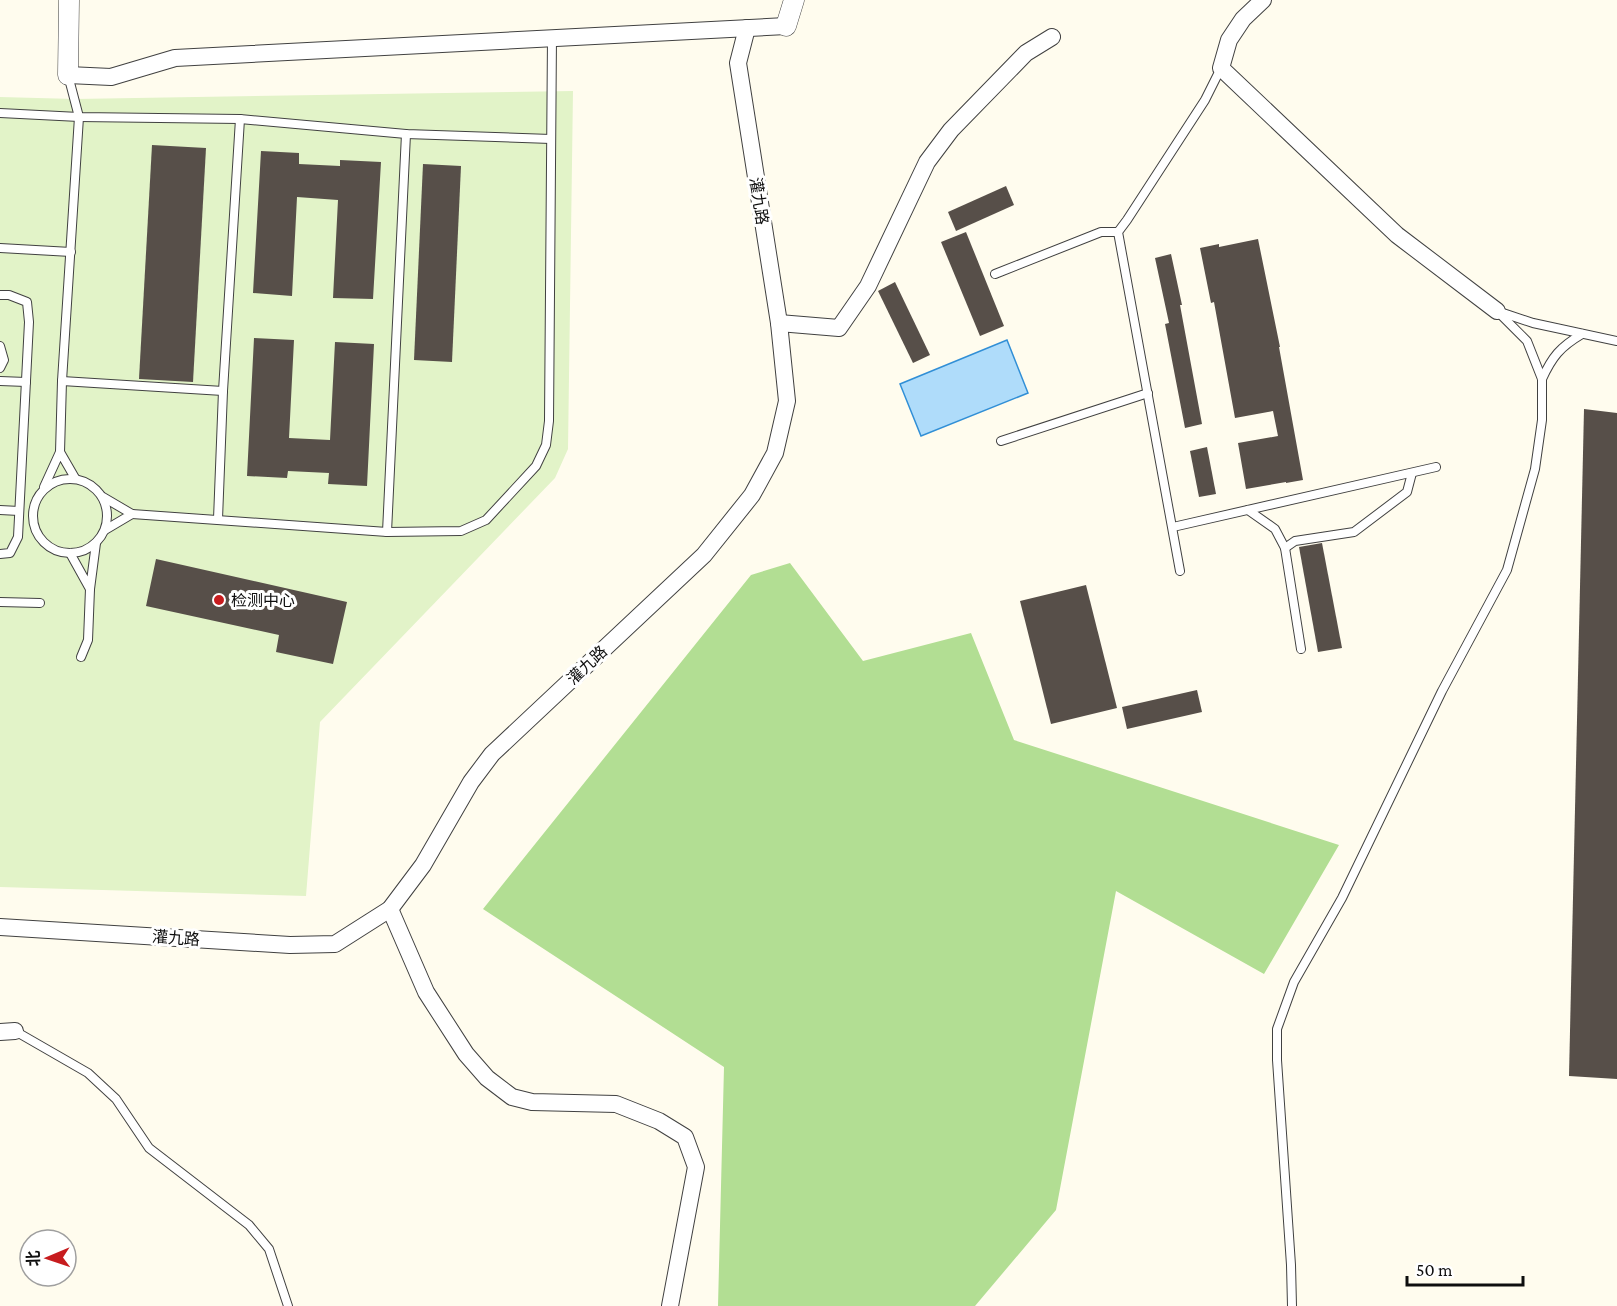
<svg xmlns="http://www.w3.org/2000/svg" width="1617" height="1306" font-family="'Crimson Pro','Noto Sans SC',serif">
<rect width="100%" height="100%" fill="#fffcee"/>
<polygon fill="#b2de93" points="790,563 863,661 971,633 1014,740 1339,845 1264,974 1116,891 1056,1210 975,1306 718,1306 724,1067 483,909 751,575"/>
<polygon fill="#e2f3c8" points="573,91 568,449 555,478 320,722 306,896 0,887 0,97 75,99"/>
<polygon fill="#afdcfa" stroke="#318fd6" stroke-width="1.5" points="1007,340 1028,393 921,436 900,384"/>
<g fill="#574f49">
<polygon points="152,145 206,148 193,382 139,379"/>
<polygon points="261,151 299,153 299,164 340,166 340,160 381,162 373,299 333,298 338,200 297,197 292,296 253,293"/>
<polygon points="423,164 461,166 452,362 414,360"/>
<polygon points="1006,186 1014,205 956,231 948,212"/>
<polygon points="966,232 1004,326 980,336 941,242"/>
<polygon points="1258,239 1280,347 1279,347 1303,480 1286,483 1286,482 1246,489 1238,443 1278,436 1273,411 1235,418 1214,302 1211,303 1200,248 1219,244 1219,247"/>
<polygon points="1171,254 1182,305 1180,305 1202,424 1185,428 1165,324 1169,323 1155,258"/>
<polygon points="895,282 930,355 913,363 878,291"/>
<polygon points="254,338 294,340 289,438 330,440 335,342 374,344 367,486 328,484 329,473 288,471 287,478 247,476"/>
<polygon points="1584,409 1617,413 1617,1079 1569,1076"/>
<polygon points="1207,447 1216,494 1199,497 1190,451"/>
<polygon points="1322,543 1342,648 1318,652 1299,547"/>
<polygon points="156,559 347,602 333,664 276,652 279,635 146,606"/>
<polygon points="1086,585 1117,708 1051,724 1020,601"/>
<polygon points="1197,690 1202,712 1127,729 1122,707"/>
</g>
<g fill="none" stroke-linecap="round" stroke-linejoin="round">
<defs>
<g id="service">
<polyline points="0,113 79,117 240,119 406,134 551,139"/>
<polyline points="0,248 71,252"/>
<polyline points="995,274 1101,232 1118,232"/>
<polyline points="0,295 9,295 27,302 29,322 18,537 10,553 0,554"/>
<polyline points="1500,312 1533,323 1617,341"/>
<polyline points="0,346 4,360 0,368"/>
<path d="M1542 379C1552 357 1560 347 1582 334"/>
<polyline points="0,381 26,382"/>
<polyline points="62,381 223,391"/>
<polyline points="1001,441 1148,393"/>
<polyline points="60,452 62,381 79,117 68,75"/>
<circle cx="70" cy="516" r="37"/>
<polyline points="44,487 60,452 75,478"/>
<polyline points="103,497 132,514 105,530"/>
<polyline points="0,510 19,511"/>
<polyline points="1248,510 1275,529 1285,548 1301,649"/>
<polyline points="132,514 387,532 461,531 486,520 536,466 546,445 549,421 552,37"/>
<polyline points="218,519 223,391 240,119"/>
<polyline points="1173,527 1436,467"/>
<polyline points="387,532 406,134"/>
<polyline points="1285,548 1295,541 1354,532 1407,492 1412,473"/>
<polyline points="70,553 90,589 96,543"/>
<polyline points="1180,571 1118,232 1127,220 1205,100 1221,68"/>
<polyline points="0,602 40,603"/>
<polyline points="81,657 88,640 90,589"/>
<polyline points="15,1031 88,1073 116,1099 149,1148 249,1225 269,1249 288,1306"/>
<polyline points="1292,1306 1291,1265 1277,1060 1277,1029 1294,982 1342,898 1442,691 1507,570 1535,469 1542,420 1542,379 1527,341 1497,311"/>
</g>
<g id="minor">
<polyline points="1263,0 1243,19 1229,40 1221,68 1397,235 1497,311"/>
<polyline points="68,75 111,77 175,58 786,26"/>
<polyline points="779,323 839,328 868,286 927,162 951,130 1026,53 1052,37"/>
<polyline points="390,909 426,992 466,1054 487,1078 512,1097 532,1102 616,1104 659,1121 685,1137 696,1167 670,1306"/>
<polyline points="0,927 290,945 335,944 390,909 423,865 471,782 492,754 704,555 752,495 775,453 787,401 779,323 738,63 747,28"/>
<polyline points="0,1032 15,1031"/>
</g>
<g id="tertiary">
<polyline points="786,26 794,0"/>
<polyline points="68,75 69,0"/>
</g>
</defs>
<use href="#service" stroke="#414141" stroke-width="10"/>
<use href="#minor" stroke="#414141" stroke-width="18"/>
<use href="#tertiary" stroke="#414141" stroke-width="21"/>
<use href="#service" stroke="#fff" stroke-width="8"/>
<use href="#minor" stroke="#fff" stroke-width="16"/>
<use href="#tertiary" stroke="#fff" stroke-width="20"/>
</g>
<circle fill="#c71c1e" stroke="#fff" stroke-width="2" cx="219" cy="600" r="6"/>
<g text-anchor="middle" dominant-baseline="central" stroke-width="6" stroke-linejoin="round" paint-order="stroke">
<g font-size="16" fill="#0e0e0e" stroke="#fff">
<text transform="translate(759 201) rotate(81)">灌九路</text>
<text transform="translate(587 665) rotate(-43)">灌九路</text>
<text transform="translate(176 938) rotate(4)">灌九路</text>
</g>
<g font-size="16" fill="#0e0e0e" stroke="#fff" text-anchor="start">
<text x="231" y="600">检测中心</text>
</g>
</g>
<g transform="translate(48 1258) rotate(268)"><circle r="28" fill="#ffffff" stroke="#9f9f9f" stroke-width="1.5"/>
<path d="M0-4.5L10 22L0 15L-10 22Z" fill="#c71c1e"/>
<text y="-9" font-size="16" font-weight="bold" text-anchor="middle" fill="#0e0e0e">北</text>
</g>
<path d="M1407 1276v9h116v-9" fill="none" stroke="#0e0e0e" stroke-width="3"/>
<text x="1416" y="1276" font-size="18" fill="#0e0e0e" stroke="#ffffff" stroke-width="4.5" paint-order="stroke">50 m</text>
</svg>
